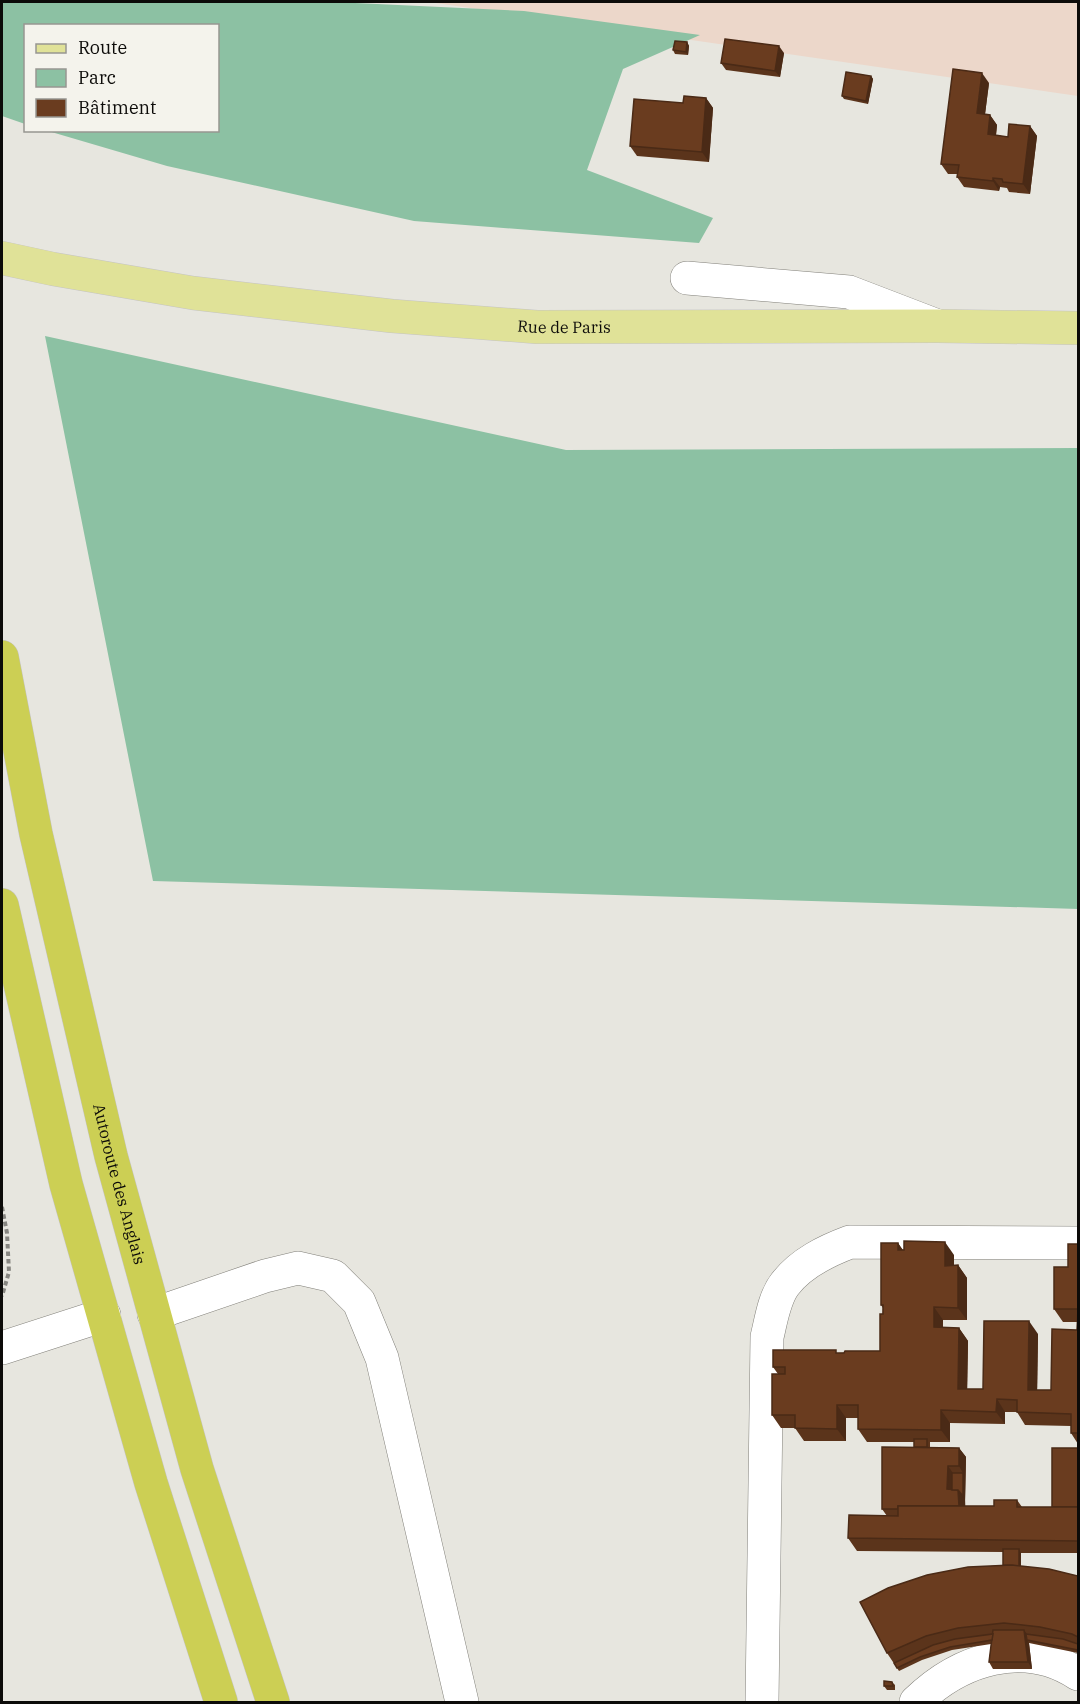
<svg xmlns="http://www.w3.org/2000/svg" width="1080" height="1704" font-family="'IBM Plex Serif',serif">
<rect width="100%" height="100%" fill="#e7e6df"/>
<polygon fill="#ecd7ca" points="429,2 1078,2 1078,96"/>
<g fill="#8cc1a3">
<polygon points="2,2 334,2 524,11 700,35 623,69 587,170 713,218 699,243 414,221 167,166 48,131 218,130 218,26 26,26 25,124 2,116"/>
<polygon points="45,336 566,450 1078,448 1078,909 153,881"/>
</g>
<g fill="none" stroke-linecap="round" stroke-linejoin="round">
<defs>
<g id="minor">
<polyline points="687,278 849,292 935,325"/>
<polyline points="154,1314 265,1276 298,1268 333,1276 359,1302 382,1358 462,1702"/>
<polyline points="2,1348 104,1315"/>
<path d="M762 1702 767 1337C771 1321 774 1298 785 1284 801 1263 826 1251 850 1242L1078 1243"/>
<path d="M916 1702C959 1660 1023 1638 1078 1674"/>
</g>
<g id="major">
<path id="s1" d="M2 258 53 269 193 293 392 316 537 327 937 326 1078 328"/>
</g>
<g id="highway">
<path id="s2" d="M2 657 36 834 111 1156 197 1469 273 1702"/>
<polyline points="2,905 66,1184 151,1483 221,1702"/>
</g>
</defs>
<use href="#minor" stroke="#82807a" stroke-width="34"/>
<use href="#major" stroke="#c5c4c4" stroke-width="34"/>
<use href="#highway" stroke="#c5c4c4" stroke-width="34"/>
<polyline stroke="#878681" stroke-width="4" stroke-dasharray="4.5 3" stroke-linecap="butt" points="2,1207 7,1233 9,1272 2,1296"/>
<use href="#minor" stroke="#fff" stroke-width="33"/>
<use href="#major" stroke="#e0e298" stroke-width="33"/>
<use href="#highway" stroke="#cccf54" stroke-width="33"/>
</g>
<g fill="#5b341b">
<polygon points="687,42 689,46 688,55 675,54 673,50"/>
<polygon points="784,53 780,77 726,70 721,63"/>
<polygon points="871,76 873,79 868,104 844,99 842,96"/>
<polygon points="989,83 985,114 990,115 997,125 996,135 1008,137 1030,126 1037,136 1030,194 1009,192 1007,188 1000,187 999,191 964,187 957,177 957,174 948,174 941,164"/>
<polygon points="706,98 713,108 709,162 637,156 630,146 683,103"/>
<polygon points="898,1243 903,1250 954,1255 954,1265 958,1265 967,1278 967,1320 943,1320 943,1328 959,1328 968,1341 967,1389 983,1389 1038,1334 1037,1390 1051,1390 1077,1330 1077,1322 1063,1322 1054,1309 1068,1267 1078,1244 1078,1444 1071,1433 1071,1426 1025,1425 1017,1412 1005,1412 1005,1424 950,1423 950,1442 930,1442 930,1447 959,1448 966,1457 965,1506 994,1506 1017,1500 1022,1507 1052,1507 1078,1448 1078,1553 1021,1553 1021,1566 1078,1576 1078,1653 1029,1643 1032,1669 993,1669 989,1662 991,1644 952,1650 922,1660 899,1671 887,1653 1003,1565 1003,1552 857,1551 848,1538 887,1516 882,1509 914,1447 914,1442 867,1442 858,1429 858,1418 846,1418 846,1441 804,1441 795,1428 781,1428 772,1415 778,1374 773,1367 838,1353 880,1351 883,1308 881,1305"/>
<polygon points="892,1682 895,1685 895,1690 887,1690 884,1686"/>
</g>
<g fill="#4a2a16">
<polygon points="687,42 689,46 688,55 686,52"/>
<polygon points="779,46 784,53 780,77 775,71"/>
<polygon points="982,73 989,83 984,122 977,113"/>
<polygon points="871,76 873,79 868,104 866,101"/>
<polygon points="706,98 713,108 709,162 702,152"/>
<polygon points="990,115 997,125 995,144 988,134"/>
<polygon points="1030,126 1037,136 1030,194 1023,184"/>
<polygon points="993,178 1000,187 999,191 993,181"/>
<polygon points="945,1242 954,1255 954,1278 945,1266"/>
<polygon points="898,1243 906,1256 898,1250"/>
<polygon points="958,1265 967,1278 967,1320 958,1308"/>
<polygon points="934,1307 943,1320 942,1340 934,1327"/>
<polygon points="1029,1321 1038,1334 1037,1403 1028,1390"/>
<polygon points="959,1328 968,1341 967,1402 958,1389"/>
<polygon points="997,1399 1005,1412 1005,1424 996,1412"/>
<polygon points="837,1405 846,1418 846,1441 837,1429"/>
<polygon points="941,1410 950,1423 950,1442 941,1430"/>
<polygon points="959,1448 966,1457 965,1500 966,1519 959,1509 958,1490 963,1473 959,1466"/>
<polygon points="948,1466 955,1476 952,1496 947,1489"/>
<polygon points="1019,1549 1021,1553 1021,1578 1019,1574"/>
<polygon points="1024,1630 1029,1637 1027,1640 1029,1643 1032,1669 1028,1662"/>
</g>
<g fill="#6a3c1f" stroke="#4a2a16" stroke-width="1.5">
<polygon points="725,39 779,46 775,71 721,63"/>
<polygon points="675,41 687,42 686,52 673,50"/>
<polygon points="953,69 982,73 977,113 990,115 988,134 1008,137 1009,124 1030,126 1023,184 1003,182 1002,179 993,178 993,181 957,177 959,165 941,164"/>
<polygon points="846,72 871,76 866,101 842,96"/>
<polygon points="684,96 706,98 702,152 630,146 634,99 683,103"/>
<polygon points="904,1241 945,1242 945,1266 958,1265 958,1308 934,1307 934,1327 959,1328 958,1389 983,1389 984,1321 1029,1321 1028,1390 1051,1390 1052,1329 1077,1330 1078,1309 1054,1309 1054,1267 1068,1267 1068,1244 1078,1244 1078,1433 1071,1433 1071,1414 1017,1412 1017,1400 997,1399 996,1412 941,1410 941,1430 858,1429 858,1405 837,1405 837,1429 795,1428 795,1415 772,1415 772,1374 785,1374 785,1367 773,1367 773,1350 836,1350 836,1353 844,1353 845,1351 880,1351 880,1314 883,1314 883,1305 881,1305 881,1243 898,1243 898,1250 904,1250"/>
<rect x="914" y="1439" width="13" height="8"/>
<polygon points="882,1447 959,1448 959,1466 948,1466 947,1489 958,1490 959,1506 898,1506 898,1509 882,1509"/>
<rect x="1052" y="1448" width="26" height="59"/>
<polygon points="952,1473 963,1473 963,1496 958,1490 952,1490"/>
<polygon points="994,1500 1017,1500 1017,1507 1078,1507 1078,1541 848,1538 849,1515 898,1516 898,1506 994,1506"/>
<polygon points="1003,1549 1019,1549 1019,1566 1003,1565"/>
<polygon points="1012,1565 1049,1569 1078,1576 1078,1637 1072,1634 1040,1627 1004,1623 958,1628 926,1636 887,1653 860,1602 888,1588 927,1575 968,1567"/>
<polygon points="993,1630 1024,1630 1028,1662 989,1662"/>
<polygon points="993,1634 992,1640 950,1647 920,1657 897,1668 894,1663 933,1645 955,1639"/>
<polygon points="1026,1634 1063,1639 1078,1644 1078,1650 1027,1640"/>
<polygon points="884,1681 892,1682 893,1686 884,1686"/>
</g>
<g text-anchor="middle" dominant-baseline="central" stroke-width="6" stroke-linejoin="round" paint-order="stroke">
<g font-size="16" fill="#0c0b09" stroke="#f4f3ec">
<text stroke="none"><textPath href="#s1" startOffset="567">Rue de Paris</textPath></text>
<text stroke="none"><textPath href="#s2" startOffset="540">Autoroute des Anglais</textPath></text>
</g>
</g>
<rect width="1080" height="1704" fill="none" stroke="#0c0b09" stroke-width="6"/>
<rect x="24" y="24" width="195" height="108" fill="#f4f3ec" stroke="#979691" stroke-width="1.5"/>
<rect x="36" y="44" width="30" height="9" fill="#e0e298" stroke="#979691" stroke-width="1.5"/>
<text x="78" y="54" font-size="18" fill="#0c0b09">Route</text>
<rect x="36" y="69" width="30" height="18" fill="#8cc1a3" stroke="#979691" stroke-width="1.5"/>
<text x="78" y="84" font-size="18" fill="#0c0b09">Parc</text>
<rect x="36" y="99" width="30" height="18" fill="#6a3c1f" stroke="#979691" stroke-width="1.5"/>
<text x="78" y="114" font-size="18" fill="#0c0b09">Bâtiment</text>
</svg>
